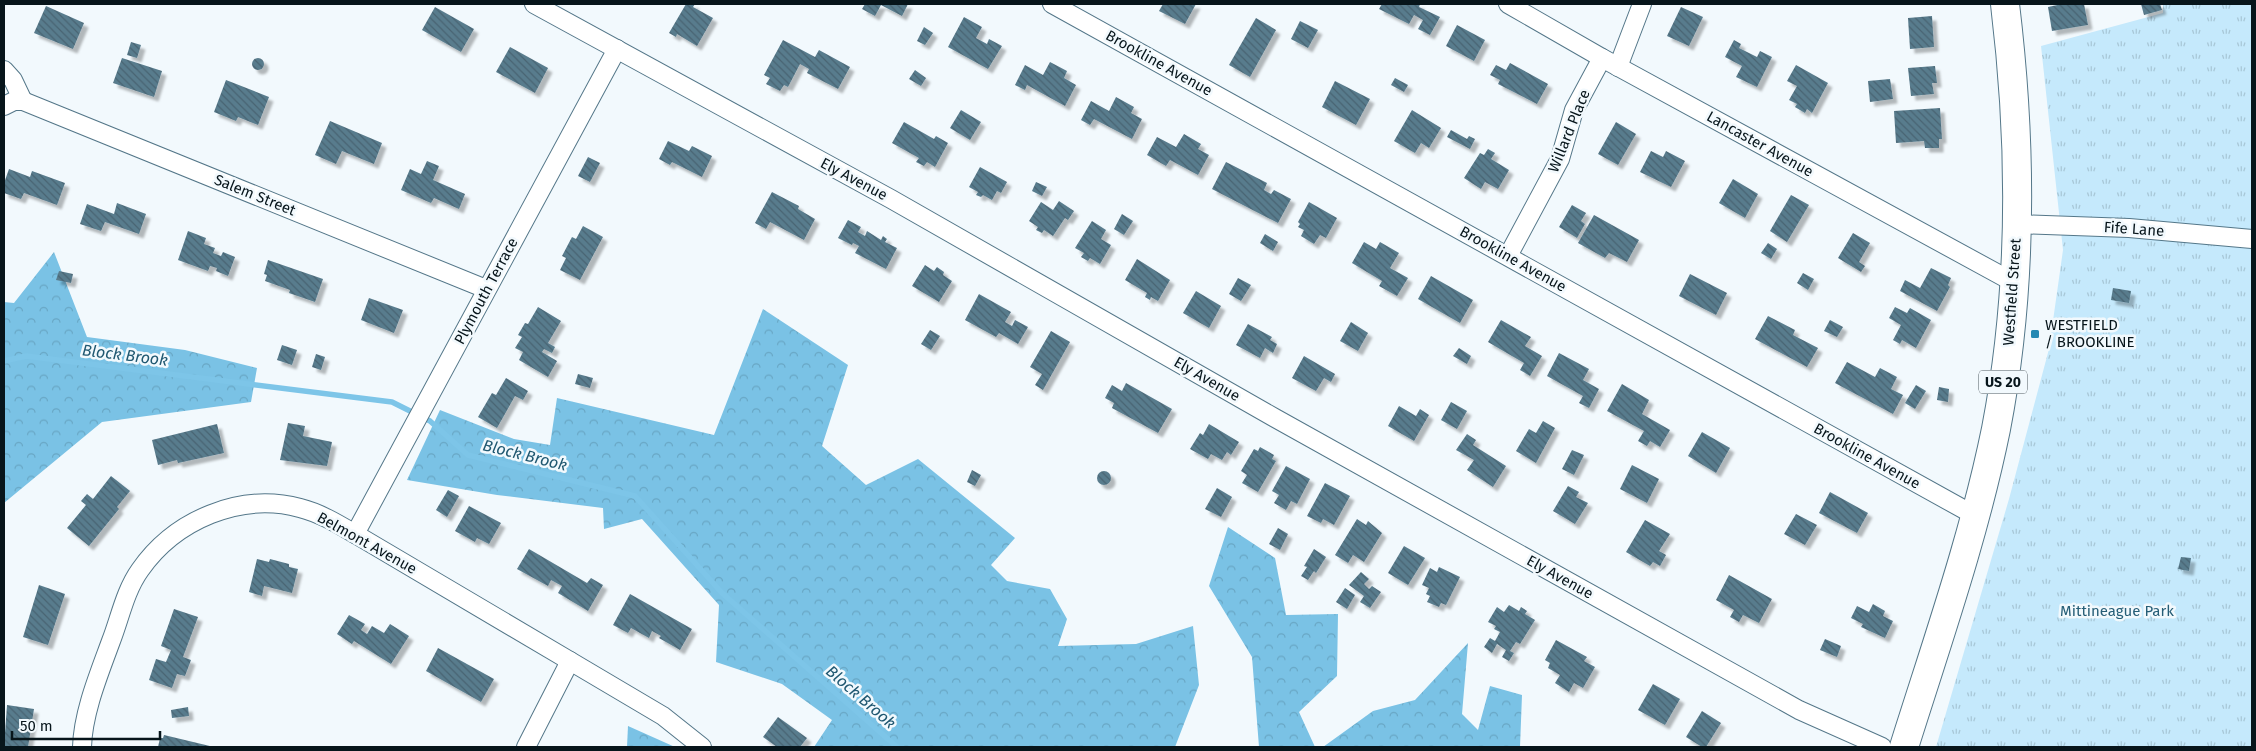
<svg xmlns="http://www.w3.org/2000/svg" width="2256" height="751" font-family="'Fira Sans',sans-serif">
<defs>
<pattern id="forest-crowns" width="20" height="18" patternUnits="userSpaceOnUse" patternTransform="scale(1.25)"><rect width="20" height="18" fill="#7ac2e5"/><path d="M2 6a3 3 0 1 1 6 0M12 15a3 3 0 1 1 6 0" fill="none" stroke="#68a6c4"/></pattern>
<pattern id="park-tufts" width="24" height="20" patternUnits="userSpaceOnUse" patternTransform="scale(1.25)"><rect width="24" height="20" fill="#c5e9fc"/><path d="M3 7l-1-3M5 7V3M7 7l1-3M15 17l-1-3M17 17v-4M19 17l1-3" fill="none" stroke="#a8c7d7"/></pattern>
<pattern id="building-back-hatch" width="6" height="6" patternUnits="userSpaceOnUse" patternTransform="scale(1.25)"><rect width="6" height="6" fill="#597c8d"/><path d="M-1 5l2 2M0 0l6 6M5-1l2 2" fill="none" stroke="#486472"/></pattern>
<filter id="shadow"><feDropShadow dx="4.5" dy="4.5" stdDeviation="1" flood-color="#0004"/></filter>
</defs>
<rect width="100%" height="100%" fill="#f2f9fd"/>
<g fill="url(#forest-crowns)">
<polygon points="54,252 87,337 185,350 257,368 251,402 102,422 4,503 4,302 14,303"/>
<polygon points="763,309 848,365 822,446 866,485 918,459 1015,538 991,565 1007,581 1050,589 1067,619 1058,646 1136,644 1193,626 1199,685 1175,747 814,747 832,720 782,684 716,662 719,605 642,519 604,529 603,508 497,495 407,480 440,410 514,439 550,445 557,398 714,435"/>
<polygon points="1228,527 1275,558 1286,615 1338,614 1337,676 1299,712 1315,747 1259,747 1252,657 1209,586"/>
<polygon points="1468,643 1462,714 1478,730 1490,686 1522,695 1520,747 1323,747 1373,711 1415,700"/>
<polygon points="628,726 675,747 627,747"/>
</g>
<polygon fill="url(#park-tufts)" points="2163,4 2252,4 2252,747 1936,747 2009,499 2049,349 2063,250 2041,46 2163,13"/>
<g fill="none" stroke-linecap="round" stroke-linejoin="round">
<polyline stroke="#7dc5e8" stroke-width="5.5" points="4,361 26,356 392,402 430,421 468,455 635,496 722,593 897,747"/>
</g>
<g fill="url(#building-back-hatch)" filter="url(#shadow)">
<polygon points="686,4 695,4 693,7 713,18 697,46 677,34 676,37 669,33"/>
<polygon points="865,4 908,4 902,16 881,5 875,16 862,9"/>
<polygon points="1163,4 1196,4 1185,24 1159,11"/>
<polygon points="1382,4 1420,4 1419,7 1440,17 1430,35 1418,29 1423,20 1414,15 1409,24 1379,9"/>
<polygon points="2062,4 2084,4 2088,25 2052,31 2048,7"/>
<polygon points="2141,4 2160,4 2162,10 2144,15"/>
<polygon points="46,6 84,23 73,49 34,33"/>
<polygon points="435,7 474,29 461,52 422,30"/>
<polygon points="1681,7 1703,17 1689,46 1667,36"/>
<polygon points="1932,16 1934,47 1910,49 1908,18"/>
<polygon points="964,17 982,27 976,38 987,44 989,39 1002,46 988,69 948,47"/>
<polygon points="1256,18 1276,30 1250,77 1229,65"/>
<polygon points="1300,21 1318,30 1308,48 1291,39"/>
<polygon points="1457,25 1485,40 1474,61 1446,46"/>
<polygon points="924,27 933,33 925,45 917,41"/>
<polygon points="783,40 815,57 819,50 850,67 838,89 807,73 809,69 800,64 788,87 784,85 780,91 766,84 770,78 764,75"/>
<polygon points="1734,40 1741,44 1739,48 1757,57 1760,51 1772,57 1757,87 1736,77 1742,66 1725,57"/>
<polygon points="131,42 141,45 137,58 127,55"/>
<polygon points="510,47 548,68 535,93 496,72"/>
<circle cx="258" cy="64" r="6"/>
<polygon points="122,58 162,71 154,97 113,83"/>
<polygon points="1050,62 1067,71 1064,78 1076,85 1065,106 1027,85 1025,90 1015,85 1025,65 1043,75"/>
<polygon points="1510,63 1548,84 1537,104 1498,84 1500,80 1490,75 1496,65 1506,70"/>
<polygon points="1796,65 1828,83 1812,113 1807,109 1805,113 1795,107 1797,104 1789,100 1797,86 1787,81"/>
<polygon points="1935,66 1937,83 1932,83 1934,94 1911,96 1908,68"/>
<polygon points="915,70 926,78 921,86 909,79"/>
<polygon points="1395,78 1408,85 1404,92 1391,85"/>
<polygon points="1890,79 1893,99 1870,102 1868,81"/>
<polygon points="226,80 269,97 258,125 238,117 236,121 214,112"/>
<polygon points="1335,81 1370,99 1356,125 1322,107"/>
<polygon points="1116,97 1134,107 1131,113 1142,119 1132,139 1094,119 1090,125 1081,120 1091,101 1109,111"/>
<polygon points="1940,108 1942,139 1939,139 1939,148 1925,148 1924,141 1896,143 1894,111"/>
<polygon points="961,110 981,122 970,140 950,128"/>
<polygon points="1412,110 1441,128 1429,148 1421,143 1415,153 1394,141"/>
<polygon points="330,121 382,143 374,164 342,151 336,164 315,155"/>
<polygon points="904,122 934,139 936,136 948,143 935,167 927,162 924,166 916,162 919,158 892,143"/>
<polygon points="1616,122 1636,134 1618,165 1598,154"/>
<polygon points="1451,130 1467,139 1469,136 1475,139 1470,149 1447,137"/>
<polygon points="1184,134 1201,144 1198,149 1209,155 1198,175 1170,160 1166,166 1147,155 1157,137 1176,147"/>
<polygon points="668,141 689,151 692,146 712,156 702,177 672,162 670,165 659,159"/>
<polygon points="1488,149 1495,153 1491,159 1509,170 1498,189 1485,182 1481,189 1464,178 1480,153 1484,155"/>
<polygon points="1651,151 1663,157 1666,151 1685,161 1671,187 1640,172"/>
<polygon points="588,157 600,163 590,182 578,176"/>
<polygon points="427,161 439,166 433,180 465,194 459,209 434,198 431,203 401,190 410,169 421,174"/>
<polygon points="1226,162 1267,183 1264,190 1271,194 1274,190 1291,199 1278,223 1212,189"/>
<polygon points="980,167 1007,182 1001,193 997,191 992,200 983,195 981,197 976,195 978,192 969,187"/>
<polygon points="9,169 30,177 32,171 65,183 57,205 24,193 21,199 4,193 4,183"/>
<polygon points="1733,179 1758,194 1745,218 1719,203"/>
<polygon points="1036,182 1047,187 1042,196 1032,191"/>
<polygon points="772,192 799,206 798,209 815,219 804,240 770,222 766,229 755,223"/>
<polygon points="1791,195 1809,205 1787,242 1770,231"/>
<polygon points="1059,201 1074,211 1068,220 1065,218 1053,236 1044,230 1042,233 1036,230 1038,227 1029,221 1041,202 1053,210"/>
<polygon points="1309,202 1337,218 1326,238 1320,235 1314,244 1301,236 1304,230 1298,227 1300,224 1298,222"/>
<polygon points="117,203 146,214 139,234 105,222 101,231 80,224 87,204 114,214"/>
<polygon points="1572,205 1586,213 1581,221 1585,224 1577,238 1559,227"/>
<polygon points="1122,214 1133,221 1124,235 1114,229"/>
<polygon points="1594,215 1639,240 1627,262 1609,253 1605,258 1578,243"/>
<polygon points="848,220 861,227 858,232 865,236 867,231 881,240 883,236 887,239 885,242 897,248 886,269 855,253 859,246 853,243 852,245 838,238"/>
<polygon points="1092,221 1106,230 1101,239 1111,245 1100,264 1090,258 1088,261 1081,257 1084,253 1075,248"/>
<polygon points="583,226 603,237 580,280 560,270 566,258 562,256 572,237 576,239"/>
<polygon points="188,231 206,238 204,244 215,248 213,253 221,256 223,252 235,257 228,276 216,271 217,268 210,266 208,271 178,260"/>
<polygon points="1853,233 1870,243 1859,262 1865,266 1861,272 1838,258"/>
<polygon points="1265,234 1278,242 1273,251 1260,243"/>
<polygon points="1364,242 1376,249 1380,242 1399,253 1390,268 1408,278 1397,296 1379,286 1382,281 1352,263"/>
<polygon points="1768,243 1777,249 1771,259 1761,253"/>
<polygon points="1137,259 1170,280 1158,301 1151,297 1150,300 1145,297 1147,293 1125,280"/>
<polygon points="268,260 323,279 315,302 289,293 290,290 265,281 267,275 264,274"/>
<polygon points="925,265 934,271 937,267 944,272 943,275 952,281 939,302 912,286"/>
<polygon points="1931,268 1951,278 1948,285 1950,287 1937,311 1900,291 1905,280 1920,288"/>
<polygon points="59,271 73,274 71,283 56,280"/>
<polygon points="1803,273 1814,279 1808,290 1797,283"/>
<polygon points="1690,274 1727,293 1716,315 1679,296"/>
<polygon points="1431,276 1473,300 1460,323 1418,299"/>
<polygon points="1238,278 1251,285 1241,301 1229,294"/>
<polygon points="2113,288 2131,291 2129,303 2111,300"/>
<polygon points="1196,291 1221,306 1209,328 1183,313"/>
<polygon points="979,294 1011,312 1005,322 1012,326 1015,320 1028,327 1018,344 999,333 996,337 965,320"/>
<polygon points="369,298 403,310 394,333 361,320"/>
<polygon points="538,307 561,321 548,343 555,347 552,353 544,349 542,352 557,361 548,377 519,360 523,352 515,348 522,337 518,335 525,323 528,324"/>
<polygon points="1895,307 1907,313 1910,308 1931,320 1916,348 1902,340 1900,344 1893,340 1901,325 1889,318"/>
<polygon points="1768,316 1795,330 1793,335 1818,348 1807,367 1755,339"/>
<polygon points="1501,320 1531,337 1525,346 1542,356 1530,376 1520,370 1524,363 1488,342"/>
<polygon points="1830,320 1843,327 1837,337 1824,331"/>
<polygon points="1351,322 1368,333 1358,351 1340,341"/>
<polygon points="1248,324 1272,337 1270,340 1277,344 1273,353 1265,348 1260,358 1236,345"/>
<polygon points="930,330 940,336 931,350 921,344"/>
<polygon points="1051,331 1070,342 1043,390 1035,385 1042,374 1030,367"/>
<polygon points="282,345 297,350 292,365 277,360"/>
<polygon points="1459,348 1471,356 1467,364 1453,356"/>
<polygon points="1559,353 1589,369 1583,380 1599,389 1589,408 1579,403 1583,396 1547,376"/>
<polygon points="316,354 325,357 321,370 312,367"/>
<polygon points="1304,356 1335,374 1331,382 1324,378 1316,391 1292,378"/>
<polygon points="1847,362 1875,377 1880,368 1897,377 1891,389 1903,395 1893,414 1835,383"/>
<polygon points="578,374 593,378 590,388 575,384"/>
<polygon points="506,378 528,391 523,400 515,396 497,428 478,417 492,393 496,395"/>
<polygon points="1126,383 1172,409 1158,433 1112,408 1114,403 1105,398 1112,385 1122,391"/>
<polygon points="1622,384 1649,400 1642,414 1670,430 1660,447 1650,441 1647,446 1638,441 1644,431 1607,411"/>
<polygon points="1916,385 1926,391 1915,409 1905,403"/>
<polygon points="1939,387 1949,389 1948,402 1937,400"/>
<polygon points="1451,402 1467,411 1457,429 1441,420"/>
<polygon points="1399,406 1416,416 1420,409 1429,415 1414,441 1388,426"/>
<polygon points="1543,421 1555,428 1536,463 1516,451 1529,429 1536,433"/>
<polygon points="288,423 305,426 303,436 332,442 327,466 280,460"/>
<polygon points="217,424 224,453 178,463 177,460 158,465 152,440"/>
<polygon points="1209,424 1239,442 1231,455 1227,452 1222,460 1211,454 1208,459 1190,449 1200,433 1203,435"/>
<polygon points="1702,432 1730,448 1716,473 1688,456"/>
<polygon points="1467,434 1476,440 1473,445 1506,466 1493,487 1467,470 1474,460 1456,450"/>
<polygon points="1260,447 1274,455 1272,459 1276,461 1258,492 1242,483 1247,475 1241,471 1254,449 1258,451"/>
<polygon points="1572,450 1584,455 1574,475 1562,469"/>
<polygon points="1632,465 1659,479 1647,503 1620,489"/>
<polygon points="1286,466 1310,479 1297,504 1291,501 1286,510 1274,503 1279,495 1272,491"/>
<polygon points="972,470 981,475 975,486 967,482"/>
<circle cx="1104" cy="478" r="7"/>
<polygon points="111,476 130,491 117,507 119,509 89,546 67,528 86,505 81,501 87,494 93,499"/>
<polygon points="1325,483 1350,496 1334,525 1323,519 1321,523 1307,516"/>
<polygon points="1568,486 1579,492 1576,497 1588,503 1575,524 1553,511"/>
<polygon points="1217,488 1232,497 1221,517 1205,509"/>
<polygon points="448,490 459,496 447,517 436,510"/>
<polygon points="1830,492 1868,513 1857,533 1819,513"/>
<polygon points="469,506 501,523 489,544 477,538 475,542 455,531"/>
<polygon points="1796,514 1817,525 1805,545 1784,534"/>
<polygon points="1357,519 1366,525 1368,521 1382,533 1364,562 1353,555 1348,563 1335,555"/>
<polygon points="1645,520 1670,534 1659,551 1666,555 1660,566 1653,562 1650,566 1626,552"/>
<polygon points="1278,528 1288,534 1280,550 1269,544"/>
<polygon points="1404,546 1425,558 1408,585 1388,573"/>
<polygon points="529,549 587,583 591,578 603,585 588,611 558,593 562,586 551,580 548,586 517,569"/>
<polygon points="1314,549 1326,557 1316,573 1314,571 1308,580 1301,576 1307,567 1304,566"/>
<polygon points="2181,557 2191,558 2189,571 2178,569"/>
<polygon points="257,559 269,562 270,559 289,564 289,567 298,569 292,593 264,586 262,596 249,592"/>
<polygon points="1439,567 1460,577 1446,605 1441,603 1439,607 1427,602 1430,596 1426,594 1429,588 1422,585 1430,568 1437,572"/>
<polygon points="1361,572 1369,579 1364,584 1369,589 1372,586 1381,592 1370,608 1360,602 1364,596 1349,585"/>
<polygon points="1729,575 1772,599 1759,623 1743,615 1739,622 1730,617 1734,610 1716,600"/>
<polygon points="39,585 65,594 48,645 23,637"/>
<polygon points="1345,588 1355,595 1347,609 1336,602"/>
<polygon points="630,594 692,629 680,650 659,638 661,636 652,631 649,638 631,628 628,633 613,625"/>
<polygon points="1873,604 1885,611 1883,616 1893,621 1885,638 1861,627 1863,624 1851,618 1857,606 1869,612"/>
<polygon points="1509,605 1519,611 1521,607 1527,611 1525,614 1535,620 1520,644 1516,642 1510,651 1514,653 1509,661 1502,657 1506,650 1497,644 1492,653 1484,647 1490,638 1495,641 1500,632 1494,629 1496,626 1488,622 1497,607 1504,612"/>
<polygon points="174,609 198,617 183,657 191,660 185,676 177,674 172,688 149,680 156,659 166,662 171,650 161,646"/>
<polygon points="349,615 365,624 361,630 367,634 372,626 384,633 390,624 409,636 391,664 354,641 352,644 337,634"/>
<polygon points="1825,639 1841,646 1837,657 1820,650"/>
<polygon points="1556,640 1587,657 1584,661 1595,667 1583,688 1574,683 1569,692 1555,683 1560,675 1548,668 1550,663 1545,660"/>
<polygon points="438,648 494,679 481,702 426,671"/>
<polygon points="1653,684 1680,699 1665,725 1638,710"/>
<polygon points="7,705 34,709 28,747 4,747"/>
<polygon points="188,707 189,716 172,718 171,710"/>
<polygon points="1702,711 1721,723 1706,747 1702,747 1686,737"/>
<polygon points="778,717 807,738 800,747 777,747 763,737"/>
<polygon points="164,735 214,747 158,747 160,738 163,738"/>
</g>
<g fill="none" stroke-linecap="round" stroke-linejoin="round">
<defs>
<g id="street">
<polyline points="534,4 891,199 1275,418 1799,710 1882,747"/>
<polyline points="1052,4 1974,515"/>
<polyline points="1508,4 1602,58 2013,282"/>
<polyline points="1618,67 1642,4"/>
<polyline points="4,70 13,80 23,101"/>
<polyline points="4,106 14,101 23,101 486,289"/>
<polyline points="2016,224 2129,228 2252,239"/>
<polyline points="1508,256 1560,159 1574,110 1602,58"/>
<polyline points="355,534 617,49"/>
<polyline points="570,661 663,716 702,747"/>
<path d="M82 747C83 712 99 674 111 641 120 618 125 591 140 570 175 520 240 492 300 508 320 513 338 524 355 534L570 661 526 747"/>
</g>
<path id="primary" d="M1904 747C1937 642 1974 537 1996 429 2023 289 2022 144 2005 4"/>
</defs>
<use href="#street" stroke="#547789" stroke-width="20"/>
<use href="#primary" stroke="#547789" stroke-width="30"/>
<use href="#street" stroke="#fff" stroke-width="18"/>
<use href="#primary" stroke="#fff" stroke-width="28"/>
</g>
<rect fill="#2589b3" stroke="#f2f9fd" stroke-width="2" x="2030" y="329" width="10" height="10" rx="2.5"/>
<g text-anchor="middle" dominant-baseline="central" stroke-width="5" stroke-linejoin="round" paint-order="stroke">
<rect fill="#f2f9fd" stroke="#4e595f" stroke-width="1" x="1979" y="370.5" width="48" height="23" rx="4"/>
<g font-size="14" font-weight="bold" fill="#07151b">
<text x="2003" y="382">US 20</text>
</g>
<g font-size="15" fill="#07151b" stroke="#f2f9fd">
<text transform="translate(1159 63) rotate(29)">Brookline Avenue</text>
<text transform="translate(1569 131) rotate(-68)">Willard Place</text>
<text transform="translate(1760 144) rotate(29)">Lancaster Avenue</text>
<text transform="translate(854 179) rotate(28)">Ely Avenue</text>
<text transform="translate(255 195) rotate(22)">Salem Street</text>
<text transform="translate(2134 229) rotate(4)">Fife Lane</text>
<text transform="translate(1513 259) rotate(29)">Brookline Avenue</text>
<text transform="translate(486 291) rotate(-62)">Plymouth Terrace</text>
<text transform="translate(2012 292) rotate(-86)">Westfield Street</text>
<text transform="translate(1207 379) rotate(30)">Ely Avenue</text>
<text transform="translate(1867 456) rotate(29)">Brookline Avenue</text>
<text transform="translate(367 543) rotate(29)">Belmont Avenue</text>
<text transform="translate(1560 577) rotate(29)">Ely Avenue</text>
</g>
<g font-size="15" fill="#07151b" stroke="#f2f9fd" text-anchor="start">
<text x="2045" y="325">WESTFIELD<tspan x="2045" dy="17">/ BROOKLINE</tspan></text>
</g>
<g font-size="15" fill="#265e77" stroke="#f2f9fd">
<text x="2117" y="611">Mittineague Park</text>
</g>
<g font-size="16" font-style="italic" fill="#205871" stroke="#f2f9fd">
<text transform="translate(125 355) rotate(7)">Block Brook</text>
<text transform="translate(525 455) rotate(14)">Block Brook</text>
<text transform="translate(861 697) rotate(41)">Block Brook</text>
</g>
</g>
<rect width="2256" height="751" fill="none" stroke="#07151b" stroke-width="10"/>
<path d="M12 731v8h148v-8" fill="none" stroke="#07151b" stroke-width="2.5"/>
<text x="20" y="731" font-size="15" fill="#07151b" stroke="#f2f9fd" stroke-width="4" paint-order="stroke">50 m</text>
</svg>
